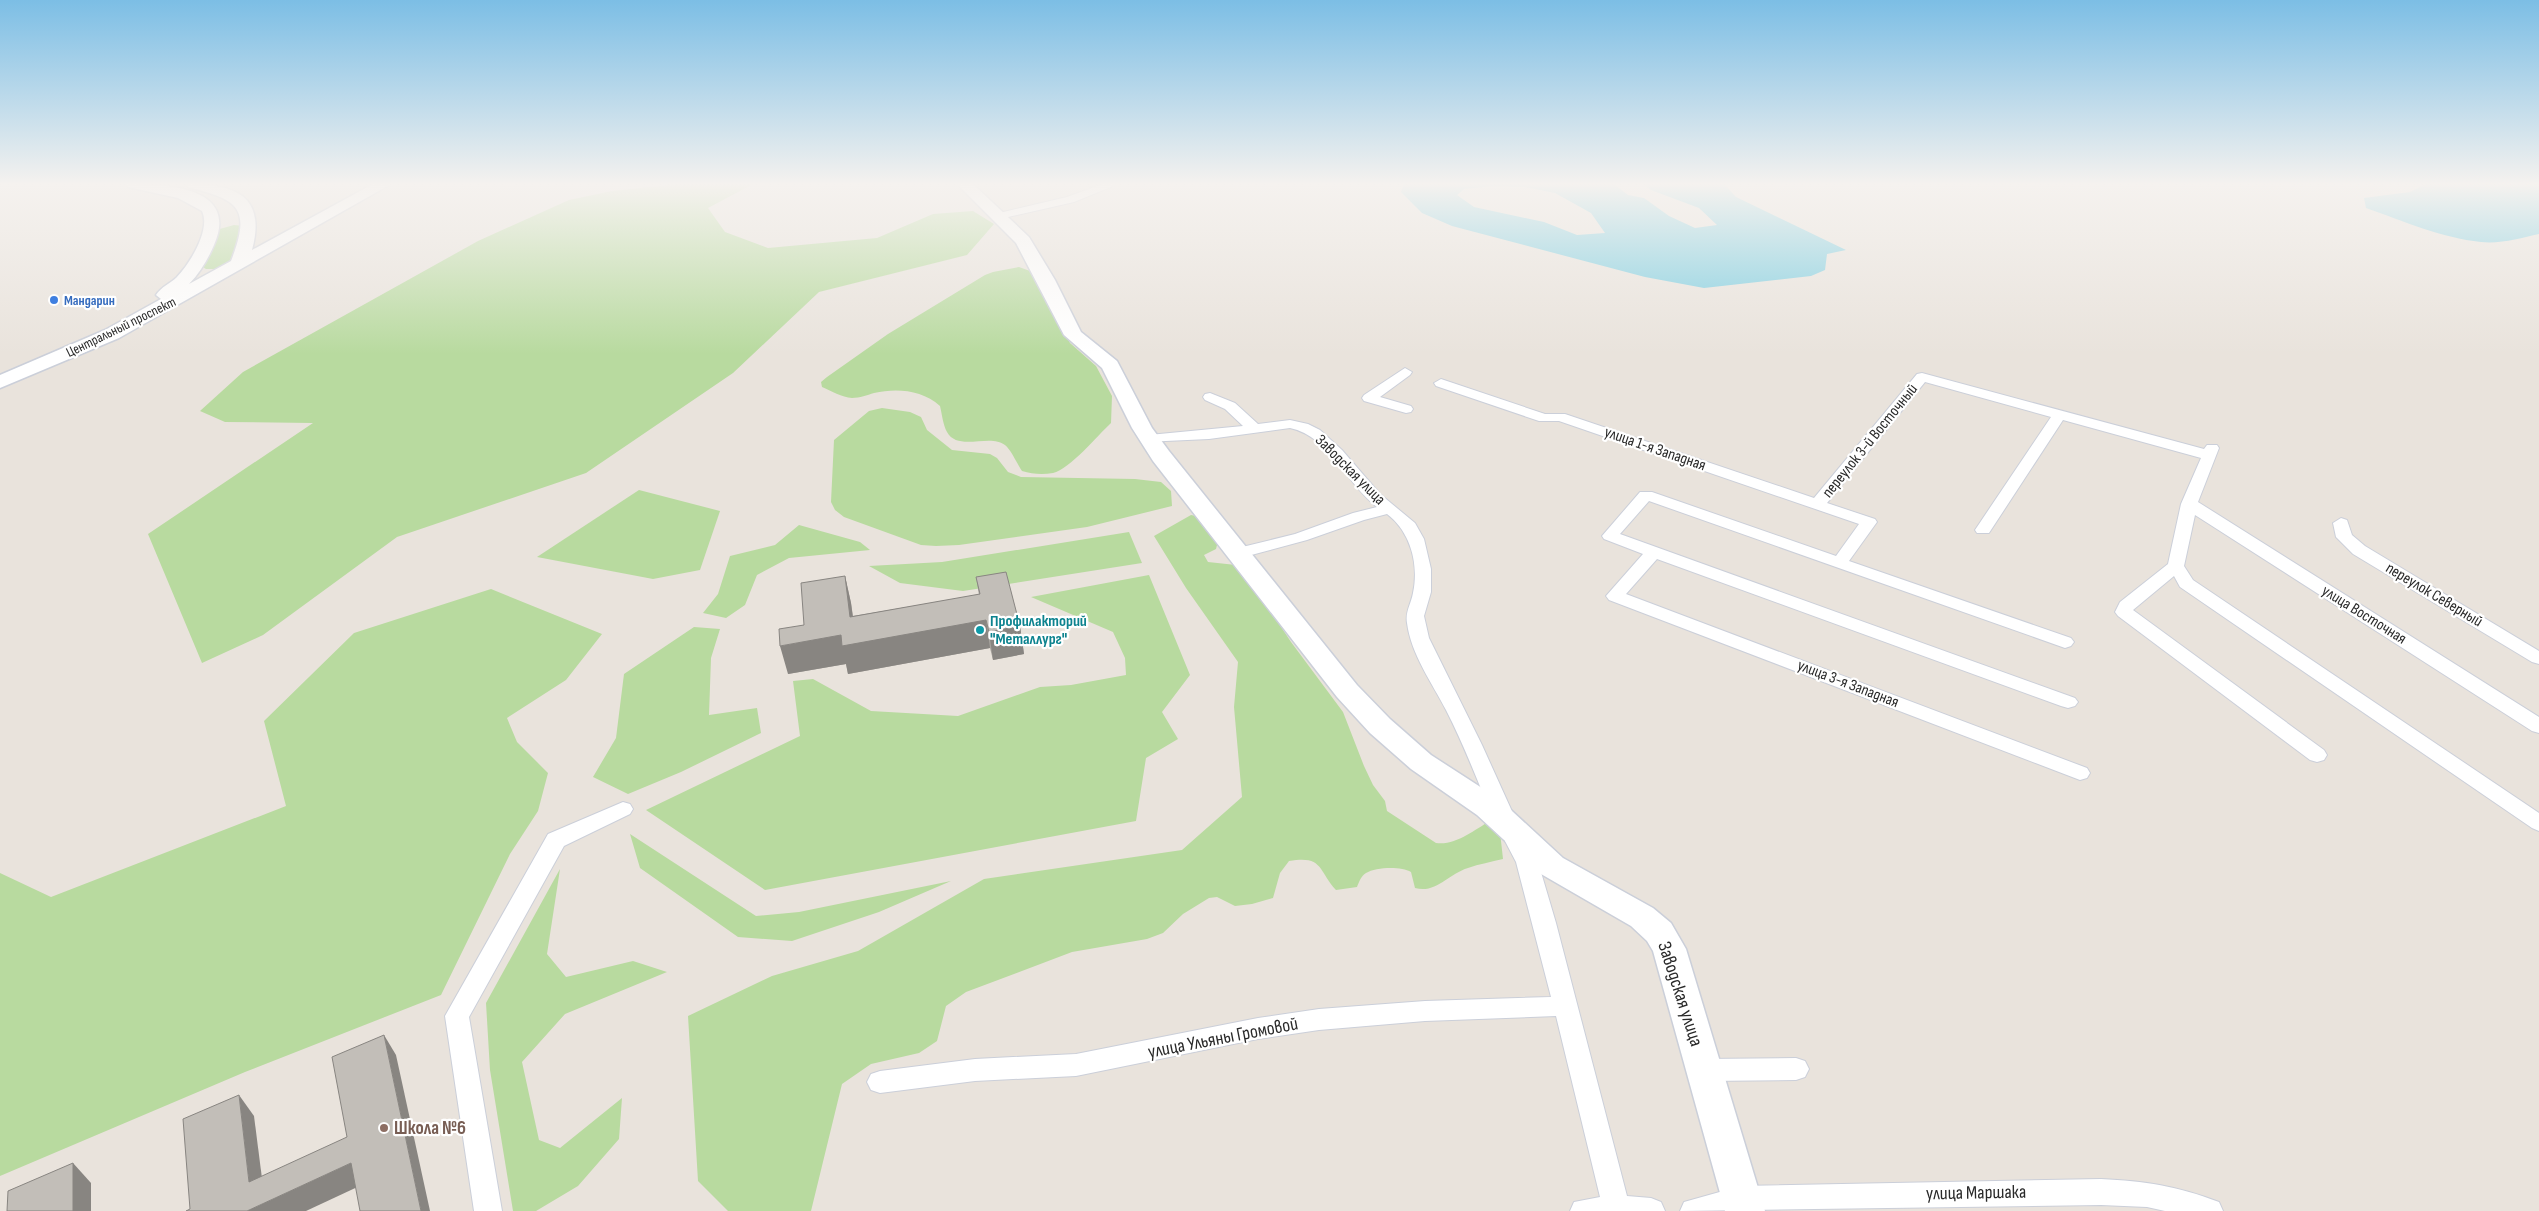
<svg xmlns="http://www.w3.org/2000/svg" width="2539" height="1211" font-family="'Sofia Sans Condensed',sans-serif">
<rect width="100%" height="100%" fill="#e9e3dc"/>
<g fill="#b8da9f">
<polygon points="678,184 753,184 708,208 725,232 768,248 877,238 933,214 973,211 994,224 967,255 819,292 733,373 586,473 397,537 263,635 202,663 148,534 313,423 225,422 200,411 243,372 478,241 569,200 612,191"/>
<polygon points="234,225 244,226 235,261 220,269 206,269 203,267 216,230"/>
<path d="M1019 267 1030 271 1070 343 1096 366 1112 396 1111 423C1097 436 1070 469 1053 473 1042 475 1032 474 1022 471 1017 464 1012 451 1005 445 990 433 958 452 947 432 943 425 942 414 940 406 922 390 897 388 874 393 867 395 860 398 852 398 842 397 831 391 822 387L821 382 827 377 888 334 985 275 993 272Z"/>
<polygon points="882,408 910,412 921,417 927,430 952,450 990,454 997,458 1008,472 1021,477 1135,479 1161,482 1171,491 1172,506 1087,527 959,545 936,546 921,545 844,517 835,510 831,502 834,440 869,411"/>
<polygon points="639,490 720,511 700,570 653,579 537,557"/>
<path d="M1191 515 1201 517 1218 541 1216 549 1204 555 1208 562 1236 565 1247 575 1291 642 1343 712 1364 766 1373 785 1385 801 1387 811 1436 843C1455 846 1474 830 1490 821L1500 832 1503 859C1491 862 1479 864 1468 868 1448 874 1436 894 1415 888L1411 872C1401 866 1376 867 1366 873 1361 876 1359 882 1357 887L1336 890C1318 870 1323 855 1289 861L1280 873 1273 898 1252 904 1235 906 1217 897 1209 898 1183 914 1163 933 1147 939 1072 952 966 992 946 1006 937 1041 919 1053 871 1064 842 1084 811 1211H728L698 1181 688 1016 772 976 858 951 984 879 1182 850 1242 797 1234 707 1238 662 1186 588 1154 536Z"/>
<polygon points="799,525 860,542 870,550 789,558 757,575 745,605 726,618 703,613 718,594 730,556 775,545"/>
<polygon points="1129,532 1142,563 963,591 900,583 869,566 942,562"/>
<polygon points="1149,575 1190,675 1162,712 1178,739 1146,758 1136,821 765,890 646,810 800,736 793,681 813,679 871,711 958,716 1040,687 1071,685 1126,675 1125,658 1113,632 1031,597"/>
<polygon points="491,589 602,634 566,680 507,718 517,742 548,773 538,811 510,854 441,995 245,1072 0,1176 0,873 51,897 286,806 264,721 354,633"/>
<polygon points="694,627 720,629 711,658 709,715 757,708 761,733 681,772 628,794 593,777 616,738 624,674"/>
<polygon points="630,834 756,916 799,912 951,881 879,912 792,941 738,937 640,868"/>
<polygon points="560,869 547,954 566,977 633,961 667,972 565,1014 522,1062 539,1140 560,1148 622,1098 619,1139 578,1186 536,1211 513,1211 490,1070 486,1003"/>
</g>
<g fill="#7bcde0" fill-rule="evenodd">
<path d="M1404 184H1614L1628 195 1644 198 1669 216 1695 228 1717 225 1699 208 1651 190 1644 184H1724L1736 197 1846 250 1827 254 1825 270 1811 276 1704 288 1645 277 1452 226 1422 213 1401 192ZM1492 186 1525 187 1555 193 1591 213 1605 233 1577 235 1544 222 1474 207 1457 195 1464 189Z"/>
<path d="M2426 184H2539V234C2521 238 2501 244 2481 242 2442 238 2403 221 2366 208L2364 198 2410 192Z"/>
</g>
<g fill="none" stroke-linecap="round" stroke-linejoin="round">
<defs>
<g id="street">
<polygon points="1103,184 1118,184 1074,202 999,219 993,216 995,214 1067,197"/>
<polygon points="1405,368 1412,372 1410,375 1380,397 1411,406 1413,409 1411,412 1406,413 1364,401 1362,398 1364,395"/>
<polygon points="1922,373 2204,449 2207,445 2217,445 2219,448 2198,502 2539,717 2539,733 2532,731 2195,515 2184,566 2193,580 2539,813 2539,831 2532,828 2180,587 2174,576 2133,610 2324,750 2327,755 2324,760 2317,762 2310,760 2118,616 2115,612 2120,602 2168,564 2181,504 2201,458 2063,420 1989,533 1977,533 1975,530 2051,417 1925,382 1827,503 1875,519 1877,522 1849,561 2071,638 2074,642 2071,646 2065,648 1649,501 1620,534 2075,698 2078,702 2075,706 2068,708 2061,706 1657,559 1626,594 2087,768 2090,773 2087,778 2080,780 1609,600 1606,596 1643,554 1604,539 1602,536 1640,492 1652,492 1836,556 1859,524 1559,421 1539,421 1436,386 1434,383 1441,379 1545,414 1565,414 1814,498 1917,374"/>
<path d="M1210 393 1235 403 1258 424 1290 420 1308 424 1320 430 1342 450 1380 494 1415 523 1424 539 1431 569V592L1424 616 1429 638 1482 745 1515 818 1511 823 1504 826 1497 823 1493 818C1478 782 1464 745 1446 710 1432 683 1411 654 1407 623 1405 612 1411 604 1413 593 1419 565 1411 532 1387 514L1364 520 1307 540 1240 558 1234 557 1232 553 1234 549 1295 534 1353 513 1377 507C1346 484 1331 437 1290 428L1209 439 1144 442 1142 439 1144 436 1149 435 1243 426 1225 409 1205 400 1203 397 1205 394Z"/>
<polygon points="2341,518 2347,520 2352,535 2365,546 2539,651 2539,664 2532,662 2353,554 2336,537 2333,523"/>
<polygon points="623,802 630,804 633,809 630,814 564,846 469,1017 502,1211 474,1211 445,1016 548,834"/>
<polygon points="1516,833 1524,835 1538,862 1556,923 1627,1196 1651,1198 1661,1202 1665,1211 1570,1211 1574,1202 1600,1197 1556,1016 1425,1021 1319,1030 1258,1039 1076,1076 975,1081 880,1093 871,1090 867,1082 871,1074 880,1071 975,1059 1076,1054 1258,1018 1319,1009 1425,1001 1551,997 1516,862 1505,841 1508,835"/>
<polygon points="1796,1058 1805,1061 1809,1069 1805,1077 1796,1080 1704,1081 1695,1078 1691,1070 1695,1062 1704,1059"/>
<path d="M2101 1179C2145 1181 2177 1186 2219 1202L2223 1211H2165L2147 1207 2101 1205 1680 1211 1684 1202 1741 1186Z"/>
</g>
<g id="secondary">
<path d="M126 184C165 184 240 186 214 245 208 259 200 273 189 284L231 261C252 207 238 200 188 187L186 184C233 184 267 194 252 250L373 184H391L119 338 0 388V375L105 330 161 299 156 295C161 287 171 283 177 277 190 263 211 230 202 211L178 198 128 187Z"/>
<polygon points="957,184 973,184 1029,237 1055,280 1081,332 1117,361 1152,428 1169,451 1357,685 1390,719 1431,755 1499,799 1563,858 1653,908 1671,923 1686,949 1765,1211 1725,1211 1653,951 1647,941 1631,926 1541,874 1477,815 1411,769 1370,733 1337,697 1153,461 1132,428 1102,368 1064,335 1016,243"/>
</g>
</defs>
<use href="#street" stroke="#cbcfd9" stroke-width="2"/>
<use href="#secondary" stroke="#cbcfd9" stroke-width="3"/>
<use href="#street" fill="#fff" fill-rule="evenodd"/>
<use href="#secondary" fill="#fff" fill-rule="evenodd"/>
</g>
<polygon fill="#a7a39e" points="845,576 851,603 853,616 979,595 976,577 1020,626 1024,654 993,660 990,648 848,674 846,664 788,674 804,625"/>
<g fill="#888581">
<polygon points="845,576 851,603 856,643 986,620 990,648 848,674 846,664 788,674 780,646 841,635 850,617"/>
<polygon points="1020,626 1024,654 993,660 989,632"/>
<polygon points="384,1035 396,1055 430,1211 421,1211"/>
<polygon points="239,1095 254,1116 265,1202 249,1182"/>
<polygon points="73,1163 91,1183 91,1211 73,1211"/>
<polygon points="351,1163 366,1183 306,1211 247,1211"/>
</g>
<g fill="#c2beb8" stroke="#888581">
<polygon points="1006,572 1020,626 989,632 986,620 842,646 841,635 780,646 779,629 804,625 801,583 845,576 850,617 980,594 976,577"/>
<polygon points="384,1035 421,1211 360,1211 351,1163 247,1211 186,1211 190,1209 183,1119 239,1095 249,1182 347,1137 332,1057"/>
<polygon points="73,1163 73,1211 7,1211 8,1191"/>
</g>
<linearGradient id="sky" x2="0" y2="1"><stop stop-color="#7cbee5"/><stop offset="0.52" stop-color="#f5f2ef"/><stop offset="1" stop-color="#f5f2ef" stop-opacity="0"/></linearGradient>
<rect width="2539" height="354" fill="url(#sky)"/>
<circle fill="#3f7fe0" stroke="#fff" stroke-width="2" cx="54" cy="300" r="5"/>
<circle fill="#0f9aa8" stroke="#fff" stroke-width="2" cx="980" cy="630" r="5"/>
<circle fill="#8d6e63" stroke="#fff" stroke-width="2" cx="384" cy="1128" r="5"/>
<g text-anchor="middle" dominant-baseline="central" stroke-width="4.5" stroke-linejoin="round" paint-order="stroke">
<g font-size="14" font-weight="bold" fill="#366cbe" stroke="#fff" text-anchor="start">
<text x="64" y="300">Мандарин</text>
</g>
<g font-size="14" fill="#292929" stroke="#fff">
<text transform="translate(121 327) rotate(-26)">Центральный проспект</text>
</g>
<g font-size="16" fill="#292929" stroke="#fff">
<text transform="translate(1870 441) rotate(-51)">переулок 3-й Восточный</text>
<text transform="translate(1655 449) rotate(19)">улица 1-я Западная</text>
<text transform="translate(1350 470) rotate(45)">Заводская улица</text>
<text transform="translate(2434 595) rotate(31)">переулок Северный</text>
<text transform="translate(2364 615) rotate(32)">улица Восточная</text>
<text transform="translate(1848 684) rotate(21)">улица 3-я Западная</text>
</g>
<g font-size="16" font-weight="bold" fill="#0d838f" stroke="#fff" text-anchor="start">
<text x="990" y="621">Профилакторий<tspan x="990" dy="18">"Металлург"</tspan></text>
</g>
<g font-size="19" fill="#292929" stroke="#fff">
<text transform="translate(1680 994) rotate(72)">Заводская улица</text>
<text transform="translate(1223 1038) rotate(-11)">улица Ульяны Громовой</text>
<text transform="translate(1976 1193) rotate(-1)">улица Маршака</text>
</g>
<g font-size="19" font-weight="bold" fill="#785e54" stroke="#fff" text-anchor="start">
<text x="394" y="1128">Школа №6</text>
</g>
</g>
</svg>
